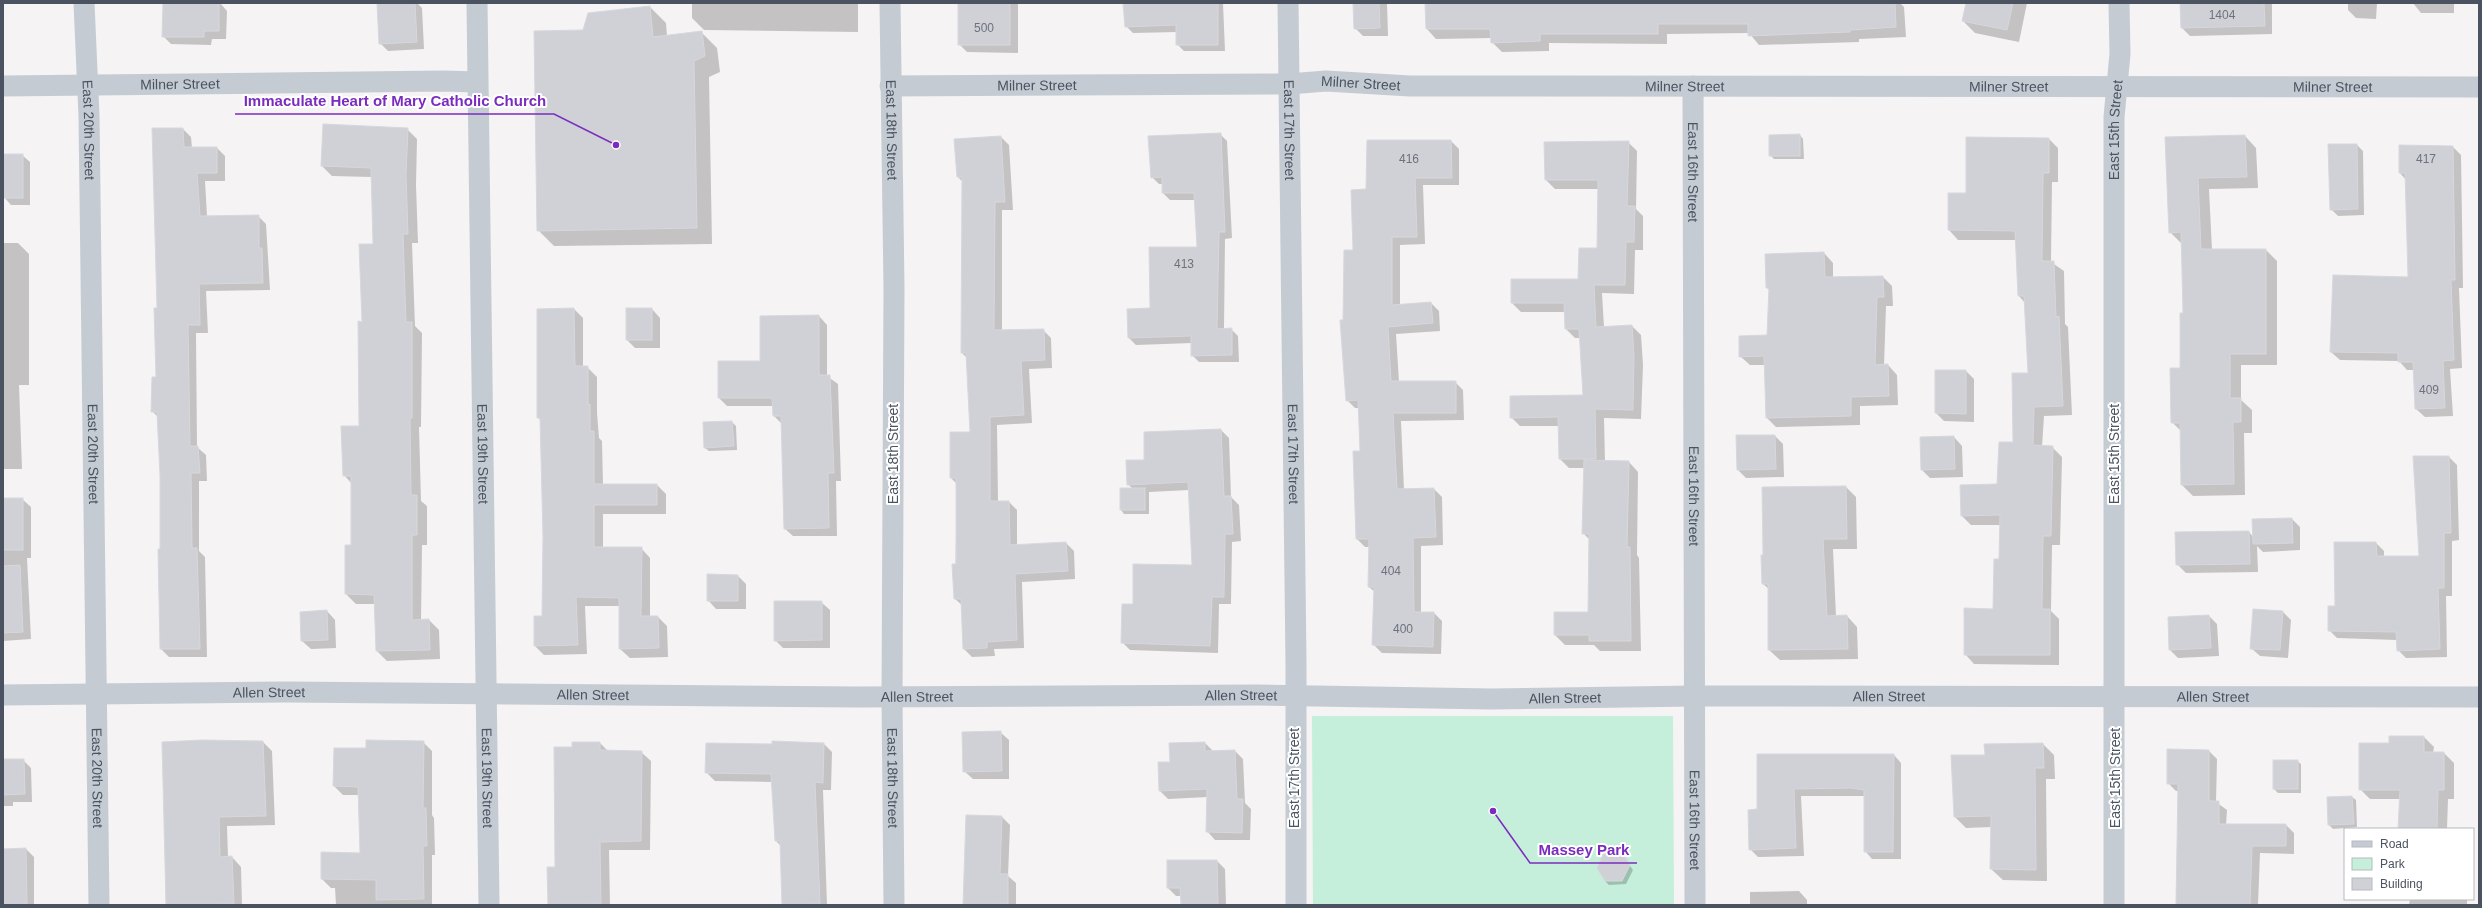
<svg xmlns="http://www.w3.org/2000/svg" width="2482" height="908" font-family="Helvetica,sans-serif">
<rect width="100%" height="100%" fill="#f5f3f3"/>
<polygon fill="#c5efda" points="1312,716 1673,716 1674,905 1313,905"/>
<g fill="#0003">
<polygon points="164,3 220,3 227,11 226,39 212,39 211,45 171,44 163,36"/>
<polygon points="378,3 417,3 422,8 424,49 388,51 380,43"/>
<polygon points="692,3 858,3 858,32 704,30 692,18"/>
<polygon points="959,3 1018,3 1018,53 967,52 959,44"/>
<polygon points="1124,3 1223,3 1225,51 1184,51 1177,44 1177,32 1133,33 1126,26"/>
<polygon points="1354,3 1387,3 1388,36 1363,36 1355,28"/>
<polygon points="1426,3 1900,3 1904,7 1906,37 1859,39 1859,42 1759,45 1749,33 1667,34 1667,44 1549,43 1549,51 1502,52 1492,42 1492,38 1436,39 1427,29"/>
<polygon points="1967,3 2027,3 2019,42 1975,33 1963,21"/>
<polygon points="2181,3 2272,3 2272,34 2190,36 2182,28"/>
<polygon points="2348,3 2377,3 2376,19 2356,18 2348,10"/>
<polygon points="2413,3 2454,3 2454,13 2421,13"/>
<polygon points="650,7 666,23 667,36 701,32 717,48 720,72 709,77 712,244 554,246 538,230 584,31"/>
<polygon points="153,129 183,129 191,137 192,148 217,148 225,156 225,181 205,181 207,216 258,216 266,224 270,290 206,291 208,333 196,333 197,447 206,455 207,481 199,481 199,551 205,557 207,657 169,657 161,649 161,475 158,417 152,411 157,378 158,309"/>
<polygon points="407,129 417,139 416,185 418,243 412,243 415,326 422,333 421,427 419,427 421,501 427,506 427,545 422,545 421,621 429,620 439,630 440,659 387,661 377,651 375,604 356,604 346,594 346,546 352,546 352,484 344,475 360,427 363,323 374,245 372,177 332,176 322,166"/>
<polygon points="1220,134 1227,141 1232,238 1225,239 1224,329 1231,329 1238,336 1239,362 1199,362 1192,355 1192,343 1136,345 1129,338 1128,310 1151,309 1198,248 1195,200 1170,200 1163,193 1163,184 1159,184 1152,177"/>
<polygon points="1800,135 1803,139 1804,159 1774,159 1770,155"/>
<polygon points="2245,136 2256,148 2258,188 2209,189 2212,250 2266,250 2277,261 2277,365 2241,365 2241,400 2252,410 2252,433 2244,433 2245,495 2193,496 2182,485 2181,431 2172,422 2181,369 2184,314 2182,244 2170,232 2166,138"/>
<polygon points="1001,137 1009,145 1013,210 1002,210 1002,331 1043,330 1051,338 1052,368 1029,369 1032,423 997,425 998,502 1009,502 1017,510 1017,546 1066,543 1074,551 1075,579 1022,582 1024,648 994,649 995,656 972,657 964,649 963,606 955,599 957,484 951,478 971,433 967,358 962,353 963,182 958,177"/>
<polygon points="2049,139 2058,148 2058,182 2052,182 2051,262 2064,271 2065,324 2068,327 2072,415 2044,416 2042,447 2052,447 2062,457 2060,545 2052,545 2051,611 2059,619 2059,665 1974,664 1965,654 1994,610 2000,560 2001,525 1971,525 1962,516 1998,485 2014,444 2029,374 2025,303 2019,296 2017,240 1958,240 1949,230 1967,194"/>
<polygon points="1451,141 1459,149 1459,185 1423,185 1425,244 1400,245 1400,305 1431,303 1439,311 1440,331 1396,334 1399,382 1455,382 1463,390 1464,420 1401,421 1404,490 1434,489 1442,497 1443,545 1421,546 1421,613 1434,613 1442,621 1441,654 1382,653 1373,644 1375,592 1369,587 1370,547 1365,547 1357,539 1361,452 1359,408 1355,408 1347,400 1344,321 1354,251 1367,190"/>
<polygon points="1628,142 1637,151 1636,209 1643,216 1643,250 1635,250 1634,294 1602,293 1604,327 1632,326 1641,335 1643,365 1641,419 1604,418 1605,462 1629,462 1638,472 1637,555 1639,558 1641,651 1600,651 1594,645 1565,645 1555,635 1589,613 1589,539 1583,533 1585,468 1569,468 1560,459 1559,426 1520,426 1511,417 1584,396 1580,338 1575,338 1566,329 1566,312 1521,312 1512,303 1512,280 1579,280 1598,249 1599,189 1555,189 1546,180 1545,143"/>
<polygon points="2357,145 2363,151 2364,215 2338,216 2331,209"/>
<polygon points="2400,146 2453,147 2461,155 2463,288 2459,288 2462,368 2450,369 2453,416 2425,417 2416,409 2415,370 2407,370 2399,361 2340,360 2331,352 2409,278 2406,180 2400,173"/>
<polygon points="3,155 22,155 30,162 30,205 11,205 4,197"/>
<polygon points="3,243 18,243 29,254 29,385 19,385 22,469 3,469"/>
<polygon points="1824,253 1833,263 1833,278 1883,277 1892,286 1893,306 1886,306 1884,366 1888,365 1897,375 1898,405 1860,406 1860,425 1776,427 1767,418 1765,365 1750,365 1740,356 1768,336 1770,290 1767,288"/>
<polygon points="574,309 583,318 583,367 588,368 597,377 597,413 599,438 602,441 603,485 657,485 666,494 666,514 603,514 603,548 641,548 650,558 650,617 658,617 667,626 668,657 630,658 620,649 620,606 585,606 587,654 544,655 535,646 543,617 544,537 541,420 538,418"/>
<polygon points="652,309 660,318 660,348 635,348 627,340"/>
<polygon points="819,316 827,325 827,376 838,384 841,481 836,481 837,536 793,536 784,528 782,424 774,416 774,406 727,406 719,398 761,362 761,317"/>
<polygon points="1936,371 1966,371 1974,379 1974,422 1944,421 1936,413"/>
<polygon points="732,422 736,426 737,450 709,451 705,448 704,423"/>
<polygon points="1221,430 1229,438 1231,497 1239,505 1241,541 1232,542 1231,604 1219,604 1218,653 1130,650 1122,642 1134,605 1193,566 1189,490 1149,492 1149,514 1124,514 1121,510 1133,489 1128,484 1145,461"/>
<polygon points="1775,436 1783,444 1784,477 1746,478 1738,470"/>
<polygon points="1954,437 1962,446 1963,477 1930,478 1922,470"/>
<polygon points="2449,457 2457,465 2459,540 2452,541 2452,596 2446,596 2447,657 2406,658 2398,650 2397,640 2337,638 2329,630 2336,608 2376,543 2384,551 2384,557 2420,557"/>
<polygon points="1846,487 1856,497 1857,549 1833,549 1836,617 1847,616 1857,627 1858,659 1780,660 1769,650 1769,589 1763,584 1763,488"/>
<polygon points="3,499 22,499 31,507 31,558 27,558 31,639 3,641"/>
<polygon points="2292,519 2300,527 2300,550 2263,552 2257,546 2258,572 2186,573 2177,564 2249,532 2254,538"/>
<polygon points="738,576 746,584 746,609 716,609 708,600"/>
<polygon points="821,602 830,610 830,648 783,648 775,640"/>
<polygon points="327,611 335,620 336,648 311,649 302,641"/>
<polygon points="2283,612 2291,620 2288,658 2260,656 2251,648"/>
<polygon points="2209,616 2217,624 2219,656 2178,658 2170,650"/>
<polygon points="1000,732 1009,740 1009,779 973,779 964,771"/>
<polygon points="2424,737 2434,747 2433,753 2444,753 2454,763 2454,799 2448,799 2447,829 2400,829 2400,799 2370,799 2360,789 2390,744"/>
<polygon points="263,742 272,751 275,825 227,826 228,858 232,857 241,867 242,905 166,905 163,743"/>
<polygon points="423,742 432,751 432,815 434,818 435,855 432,855 432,905 336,905 335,888 331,888 322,879 361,854 360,795 343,795 334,786 367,749"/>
<polygon points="600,743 608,751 641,752 651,761 650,850 609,850 610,905 550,905 573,748"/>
<polygon points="1205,743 1213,751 1235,751 1243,759 1245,803 1251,809 1250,840 1215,840 1207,831 1208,797 1168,799 1160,791 1171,763"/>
<polygon points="824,744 832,752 831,790 823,790 827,905 783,905 781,846 776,841 772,782 715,781 706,772 773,745"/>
<polygon points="2043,744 2054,755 2055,779 2046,779 2047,881 2003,880 1991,869 1992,827 1966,828 1955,817 1986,756"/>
<polygon points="2209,751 2217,759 2216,802 2227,810 2226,825 2286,825 2294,833 2294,854 2260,853 2258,905 2176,905 2179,791 2176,791 2168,783"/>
<polygon points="1758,755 1894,755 1901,763 1901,859 1872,859 1865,851 1865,796 1801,796 1804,856 1758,857 1750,849 1758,810"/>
<polygon points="3,760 23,760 31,768 32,802 13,802 13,806 3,806"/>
<polygon points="2297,761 2301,764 2301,793 2278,793 2274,789"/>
<polygon points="2352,797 2356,800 2357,827 2333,829 2329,825"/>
<polygon points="967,816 1002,817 1010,825 1008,876 1016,883 1016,905 964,905"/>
<polygon points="26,849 34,857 34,905 3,905 3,850"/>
<polygon points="1621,853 1633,870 1626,884 1609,885 1605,881"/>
<polygon points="1217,861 1225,869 1226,905 1182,905 1182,896 1176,896 1168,888"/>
<polygon points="1799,891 1807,900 1807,905 1750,905 1750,892"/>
<polygon points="2410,899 2467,899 2467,905 2409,905"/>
</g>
<g fill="#d0d1d6" stroke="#d7d8dd">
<polygon points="163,3 219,3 219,31 204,31 204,37 162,37"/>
<polygon points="377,3 415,3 417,42 379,44"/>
<rect x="958" y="3" width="52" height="42"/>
<polygon points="1123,3 1218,3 1218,45 1176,45 1176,25 1125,27"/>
<polygon points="1353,3 1379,3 1380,28 1354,29"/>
<polygon points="1425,3 1895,3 1896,27 1850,30 1850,32 1748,36 1748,24 1658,24 1658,34 1540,34 1540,41 1491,43 1490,29 1426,29"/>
<polygon points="1966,3 2013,3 2007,30 1962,21"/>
<polygon points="2180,3 2264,3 2265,26 2181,28"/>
<polygon points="650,6 653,37 702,31 705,56 694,61 697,228 537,231 534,31 583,30 588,13"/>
<polygon points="323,124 408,128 406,175 408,234 403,234 406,322 412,322 412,418 410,418 411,495 417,495 417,535 412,535 412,620 429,619 430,650 376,651 374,595 345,594 345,545 351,545 351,476 343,476 341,426 359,426 358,321 362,322 359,244 373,244 371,168 321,166"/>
<polygon points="152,128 183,128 184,147 217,147 217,173 197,173 200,216 259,215 259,248 262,248 263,283 199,284 200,325 188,325 190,446 198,446 200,473 191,473 192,548 197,548 200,649 160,649 158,549 160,549 160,475 157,412 151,412 152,377 156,377 154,308 157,308"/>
<polygon points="1221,133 1225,232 1219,232 1217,329 1232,328 1232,355 1191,356 1191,336 1128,338 1127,309 1150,308 1149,247 1197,247 1194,193 1162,193 1162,177 1151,178 1148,136"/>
<polygon points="1800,134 1800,156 1769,156 1769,135"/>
<polygon points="2245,135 2247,177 2198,178 2201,249 2266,249 2266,354 2230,354 2230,398 2241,398 2241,422 2233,422 2234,484 2181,485 2180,423 2171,423 2170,368 2180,368 2180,313 2183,313 2181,232 2169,233 2165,137"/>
<polygon points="1001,136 1005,202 995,202 994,330 1044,329 1045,360 1021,361 1024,415 990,417 990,501 1009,501 1010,545 1066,542 1068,571 1015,574 1017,640 987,642 987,648 963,649 961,599 954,599 952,564 956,564 956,478 950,478 950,432 970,432 966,353 961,353 962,177 957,177 954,139"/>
<polygon points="1966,137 2049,138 2049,173 2043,173 2042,261 2054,261 2056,317 2059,316 2063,406 2034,407 2033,445 2053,446 2051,536 2043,536 2042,609 2050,609 2050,655 1964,655 1964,608 1993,609 1994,559 1999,559 2000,515 1961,516 1960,485 1997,484 1999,442 2013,442 2012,373 2028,373 2024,296 2018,296 2015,231 1948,230 1948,193 1966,193"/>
<polygon points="1367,140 1451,140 1452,178 1415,178 1417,237 1392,237 1392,305 1431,302 1433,323 1388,327 1391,381 1456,381 1456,413 1393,413 1397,489 1434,488 1436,537 1413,538 1414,612 1434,612 1433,647 1372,645 1374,587 1368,587 1369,539 1356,539 1353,451 1360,451 1358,400 1346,401 1340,320 1343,320 1344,250 1353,250 1351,190 1366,189"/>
<polygon points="1629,141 1627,206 1635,206 1634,242 1626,242 1625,285 1594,285 1596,327 1632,325 1634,356 1633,410 1595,409 1596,459 1559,459 1558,417 1510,418 1510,396 1583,395 1579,329 1565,329 1564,303 1511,303 1511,279 1578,279 1579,248 1597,248 1598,180 1545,180 1544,142"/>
<polygon points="2328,144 2357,144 2358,209 2330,210"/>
<polygon points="2399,145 2453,146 2455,280 2451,280 2454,360 2443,361 2445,408 2415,409 2413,362 2398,362 2398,353 2330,352 2333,275 2408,277 2405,173 2399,173"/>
<rect x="3" y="154" width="20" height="44"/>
<polygon points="1824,252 1825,277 1883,276 1884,297 1877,297 1875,365 1888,364 1889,396 1851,397 1851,416 1766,418 1764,356 1739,357 1739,336 1767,335 1769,288 1766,288 1765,254"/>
<polygon points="574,308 575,366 588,366 588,405 590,404 590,431 594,431 594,484 657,484 657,505 594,505 594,547 642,547 641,616 658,616 659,648 619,649 619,598 576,597 578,645 534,646 534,616 542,616 543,537 540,418 537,418 537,309"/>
<rect x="626" y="308" width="26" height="32"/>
<polygon points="819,315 819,375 830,375 834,473 828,473 829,528 784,529 781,416 773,416 772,398 718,398 718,361 760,361 760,316"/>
<polygon points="1935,370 1966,370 1966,414 1935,413"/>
<polygon points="732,421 734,446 704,448 703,422"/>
<polygon points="1221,429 1224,496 1231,496 1233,534 1225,534 1224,597 1212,597 1210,646 1121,643 1122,604 1133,604 1133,564 1192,565 1188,482 1127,485 1126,460 1144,460 1144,432"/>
<polygon points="1736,435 1775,435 1776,469 1737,470"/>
<polygon points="1954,436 1955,469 1921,470 1920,437"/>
<polygon points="2413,456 2449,456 2451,533 2444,533 2444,588 2438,588 2440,649 2397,651 2396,632 2328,631 2328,606 2335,606 2334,542 2376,542 2377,556 2419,556"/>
<polygon points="1584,460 1629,461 1627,547 1630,547 1631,641 1589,641 1589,635 1554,635 1554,612 1588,612 1589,534 1582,534"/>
<polygon points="1846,486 1847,539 1823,539 1827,616 1847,615 1848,649 1768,650 1768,584 1762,584 1761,555 1763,555 1762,487"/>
<rect x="1120" y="488" width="25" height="22"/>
<rect x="3" y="498" width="20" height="52"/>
<polygon points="2292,518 2293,543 2253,544 2252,519"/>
<polygon points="2249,531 2250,564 2176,565 2175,532"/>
<polygon points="20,565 23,632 3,633 3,566"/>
<polygon points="707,574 738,575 738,601 707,601"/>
<polygon points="774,601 822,601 822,640 774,641"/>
<polygon points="2253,609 2283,611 2280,650 2250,649"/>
<polygon points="327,610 328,640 301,641 300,612"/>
<polygon points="2209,615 2211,648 2169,650 2168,617"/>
<polygon points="1001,731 1002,771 963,772 962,732"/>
<polygon points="2389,736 2424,736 2424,752 2444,752 2444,790 2438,790 2437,829 2398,829 2400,790 2359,790 2359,743 2389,743"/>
<polygon points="202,740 263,741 266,816 219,817 220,857 232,856 234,904 166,905 162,742"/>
<polygon points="366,740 424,741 423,808 426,808 427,846 423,846 424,899 376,900 376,880 321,879 321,852 360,853 358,787 333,786 334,748 366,748"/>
<polygon points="772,741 824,743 823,783 815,782 820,904 782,905 780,841 775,841 771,774 705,773 706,743 772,744"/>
<polygon points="572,742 600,742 600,750 642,751 641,841 600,842 601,904 548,905 547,867 555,867 554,747 572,747"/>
<polygon points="1205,742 1205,751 1235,750 1237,799 1243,799 1242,833 1206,832 1207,789 1159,791 1158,762 1170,762 1169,743"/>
<polygon points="2043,743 2044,768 2035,768 2036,870 1990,869 1991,816 1954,817 1951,755 1985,755 1984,744"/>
<polygon points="2167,749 2209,750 2209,801 2219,801 2219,824 2286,824 2286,846 2252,846 2250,905 2176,905 2178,784 2167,784"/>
<polygon points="1757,754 1894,754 1893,852 1864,852 1864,790 1851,788 1794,789 1796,848 1749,850 1748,810 1757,809"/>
<polygon points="3,759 24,759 25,794 3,795"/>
<rect x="2273" y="760" width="25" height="29"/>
<polygon points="2352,796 2354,824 2328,825 2327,797"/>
<polygon points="966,815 1002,816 1000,874 1008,874 1008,904 963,905"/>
<polygon points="26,848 27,904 3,905 3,849"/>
<polygon points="1604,852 1622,852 1630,865 1622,881 1605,881 1597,868"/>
<polygon points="1167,860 1217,860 1218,905 1181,905 1180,888 1167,888"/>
</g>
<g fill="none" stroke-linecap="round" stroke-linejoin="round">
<g stroke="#c4cbd3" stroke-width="21">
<path id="s1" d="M84 3 89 116 99 905"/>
<path id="s2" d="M477 3 489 905"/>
<path id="s3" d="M890 3 894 288 892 697 894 905"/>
<path id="s4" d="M1288 3 1296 663V905"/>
<path id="s5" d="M3 86 444 81 477 82"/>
<path id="s6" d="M890 86 1289 84 1326 81 1410 86 2479 87"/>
<path id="s7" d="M1693 86 1695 905"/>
<path id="s8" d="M3 695 288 692 857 697 1257 695 1491 699 1694 696 2479 697"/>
<path id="s9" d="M2114 905V117L2120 54 2119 3"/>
</g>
</g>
<g text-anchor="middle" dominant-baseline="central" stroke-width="4" stroke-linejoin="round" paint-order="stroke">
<g font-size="12" fill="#6c727e">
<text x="2222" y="15">1404</text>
<text x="984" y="28">500</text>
<text x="1409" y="159">416</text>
<text x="2426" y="159">417</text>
<text x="1184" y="264">413</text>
<text x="2429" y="390">409</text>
<text x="1391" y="571">404</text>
<text x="1403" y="629">400</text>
</g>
<g font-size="14" fill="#4b5360" stroke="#fff">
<text stroke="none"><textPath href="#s5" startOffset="177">Milner Street</textPath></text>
<text stroke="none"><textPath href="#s6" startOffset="471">Milner Street</textPath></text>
<text stroke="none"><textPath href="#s6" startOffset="147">Milner Street</textPath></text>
<text stroke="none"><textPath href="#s6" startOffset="795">Milner Street</textPath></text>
<text stroke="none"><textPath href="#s6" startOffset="1119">Milner Street</textPath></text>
<text stroke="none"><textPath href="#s6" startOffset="1443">Milner Street</textPath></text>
<text stroke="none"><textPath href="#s1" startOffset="127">East 20th Street</textPath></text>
<text stroke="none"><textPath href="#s3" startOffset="127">East 18th Street</textPath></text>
<text stroke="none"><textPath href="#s4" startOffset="127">East 17th Street</textPath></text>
<text stroke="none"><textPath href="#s9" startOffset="775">East 15th Street</textPath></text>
<text stroke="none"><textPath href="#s7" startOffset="86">East 16th Street</textPath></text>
<text stroke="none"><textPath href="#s1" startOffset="451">East 20th Street</textPath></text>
<text stroke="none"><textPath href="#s2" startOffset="451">East 19th Street</textPath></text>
<text transform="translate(893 454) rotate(-90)">East 18th Street</text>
<text stroke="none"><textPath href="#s4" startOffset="451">East 17th Street</textPath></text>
<text transform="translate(2114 454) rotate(-90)">East 15th Street</text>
<text stroke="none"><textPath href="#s7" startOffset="410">East 16th Street</textPath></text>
<text stroke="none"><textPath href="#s8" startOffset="266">Allen Street</textPath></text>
<text stroke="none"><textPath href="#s8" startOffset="590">Allen Street</textPath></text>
<text stroke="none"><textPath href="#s8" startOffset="1238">Allen Street</textPath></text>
<text stroke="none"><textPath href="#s8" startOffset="914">Allen Street</textPath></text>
<text stroke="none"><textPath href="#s8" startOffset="1886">Allen Street</textPath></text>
<text stroke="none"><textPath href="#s8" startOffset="2210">Allen Street</textPath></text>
<text stroke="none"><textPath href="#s8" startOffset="1562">Allen Street</textPath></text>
<text stroke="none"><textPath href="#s1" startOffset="775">East 20th Street</textPath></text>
<text stroke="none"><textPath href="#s2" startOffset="775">East 19th Street</textPath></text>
<text stroke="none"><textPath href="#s3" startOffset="775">East 18th Street</textPath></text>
<text transform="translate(1294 778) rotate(-90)">East 17th Street</text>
<text transform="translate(2115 778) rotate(-90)">East 15th Street</text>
<text stroke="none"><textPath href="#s7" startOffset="734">East 16th Street</textPath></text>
</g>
</g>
<path fill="none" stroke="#7b2cbf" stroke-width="1.5" d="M616 145L554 114H235M1493 811L1530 863H1637"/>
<g fill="#7b2cbf" stroke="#fff" stroke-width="1.5">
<circle cx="616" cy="145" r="4"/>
<circle cx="1493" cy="811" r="4"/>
</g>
<g font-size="15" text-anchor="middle" font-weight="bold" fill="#7b2cbf" stroke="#fff" stroke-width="4" stroke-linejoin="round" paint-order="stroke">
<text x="395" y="106">Immaculate Heart of Mary Catholic Church</text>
<text x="1584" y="855">Massey Park</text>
</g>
<rect width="2482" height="908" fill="none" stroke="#4b5360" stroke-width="8"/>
<rect x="2344" y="828" width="130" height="72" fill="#ffffff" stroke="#b7babf"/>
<rect x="2352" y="841" width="20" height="6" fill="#c4cbd3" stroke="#b7babf"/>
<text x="2380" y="848" font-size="12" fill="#4b5360">Road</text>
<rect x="2352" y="858" width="20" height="12" fill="#c5efda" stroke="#b7babf"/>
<text x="2380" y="868" font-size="12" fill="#4b5360">Park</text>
<rect x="2352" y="878" width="20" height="12" fill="#d0d1d6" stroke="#b7babf"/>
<text x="2380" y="888" font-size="12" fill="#4b5360">Building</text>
</svg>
